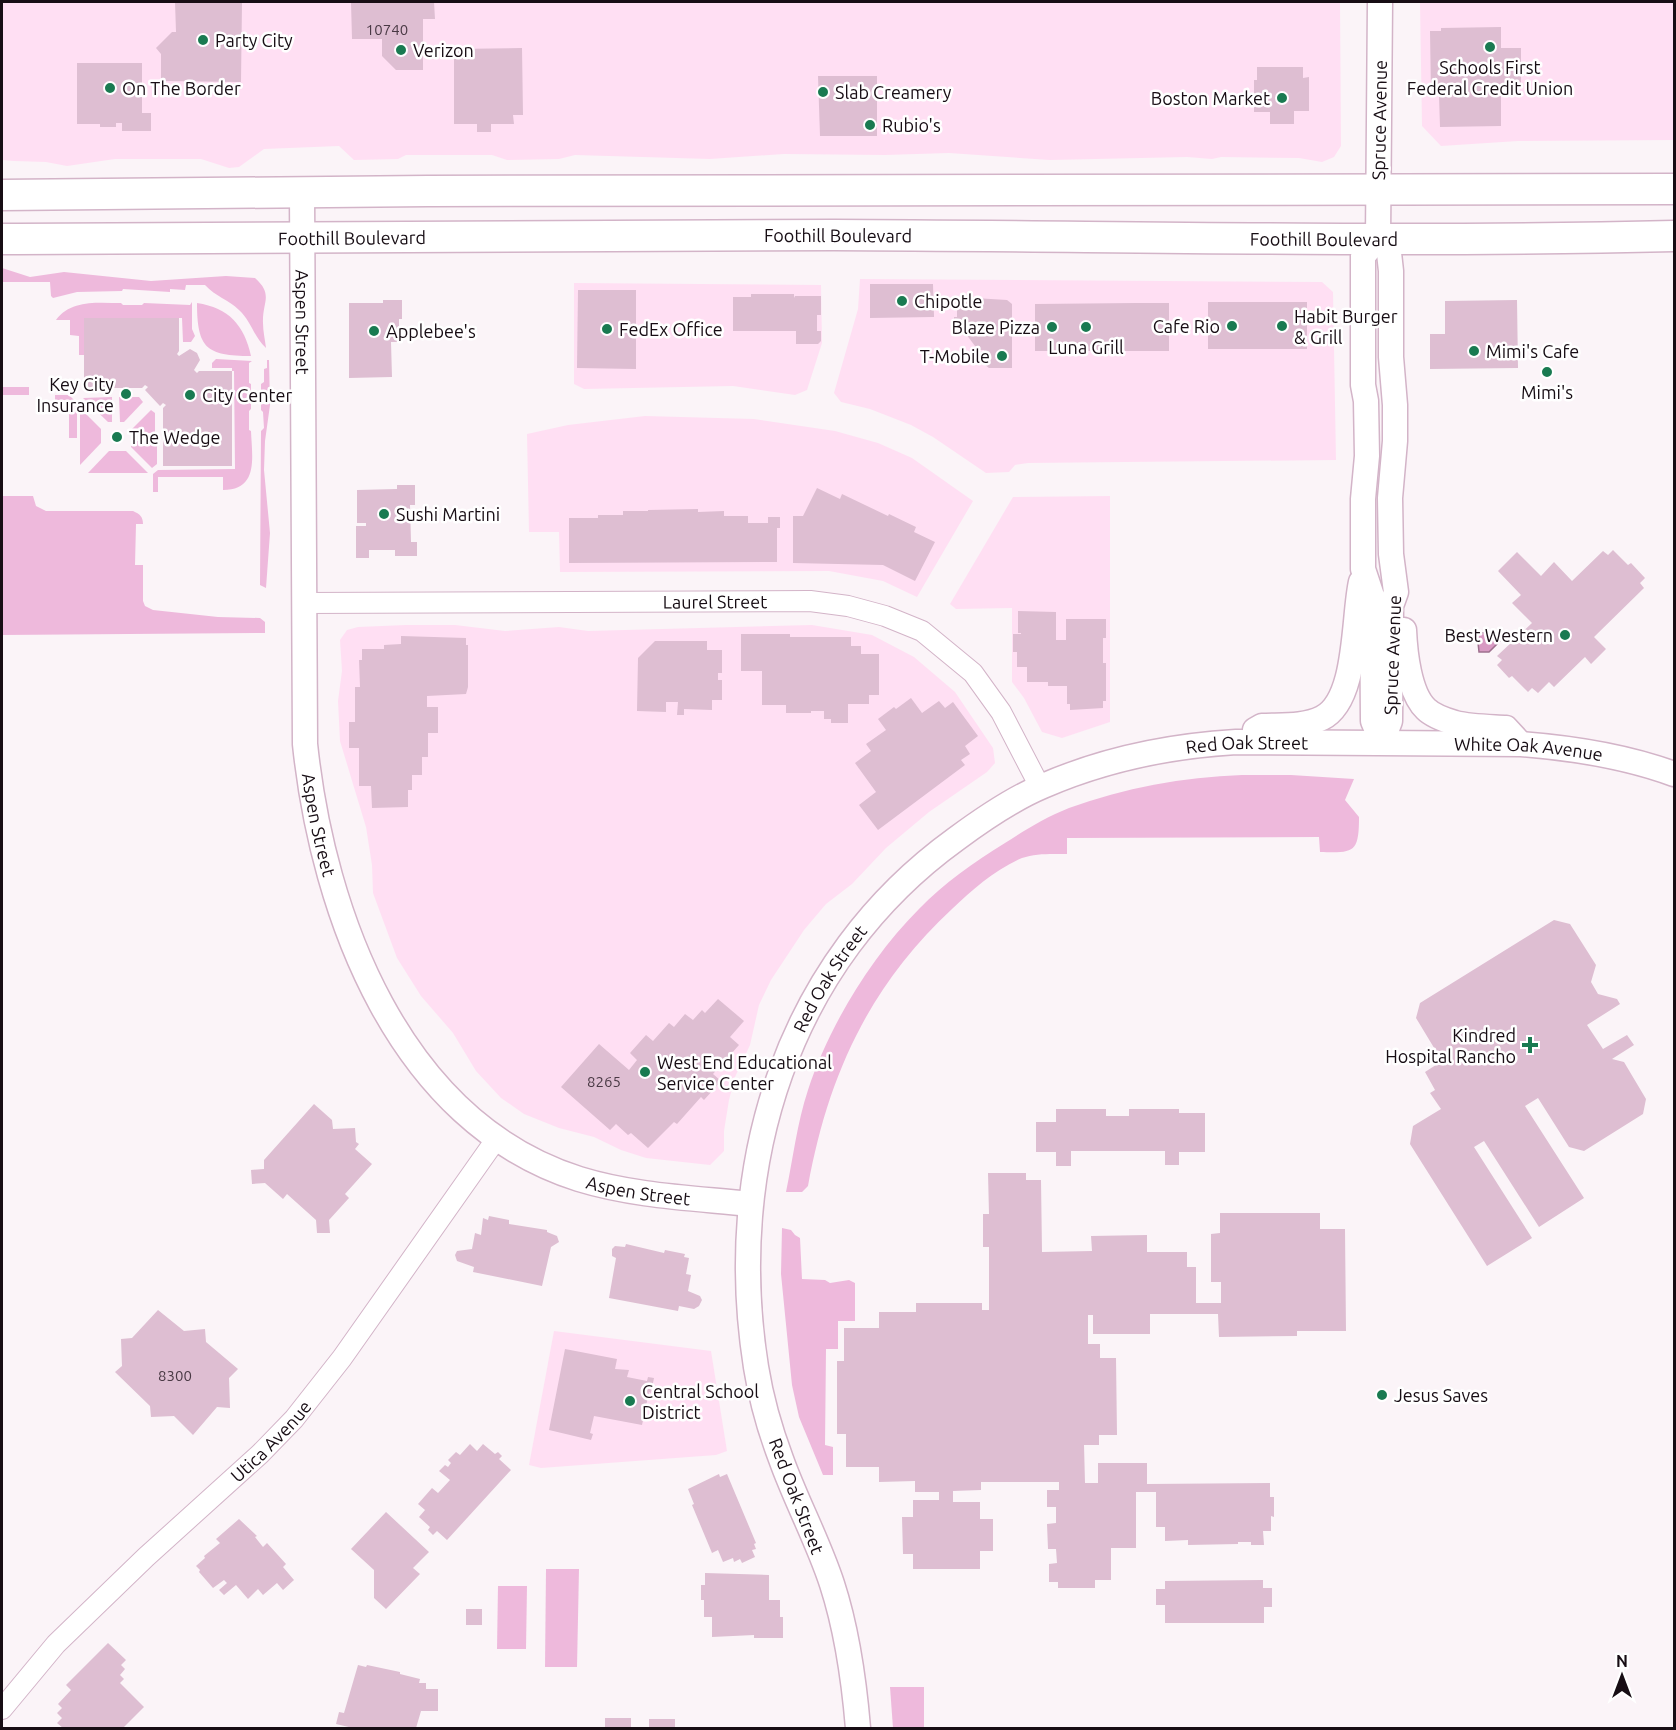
<svg xmlns="http://www.w3.org/2000/svg" width="1676" height="1730" font-family="Ubuntu,sans-serif">
<rect width="100%" height="100%" fill="#fbf4f8"/>
<g fill="#ffdff3">
<polygon points="2,2 1340,2 1341,146 1334,157 1322,162 1299,158 1221,157 1212,159 1187,157 1050,160 949,153 885,155 784,154 710,159 575,155 559,159 507,160 492,155 406,155 398,159 354,160 339,146 264,149 239,167 229,168 201,159 115,159 67,166 46,162 14,161 2,160"/>
<polygon points="1420,2 1674,2 1674,140 1518,141 1441,146 1422,126"/>
<polygon points="860,279 1322,282 1333,292 1336,460 1028,463 1015,465 1009,472 986,473 933,437 911,425 870,409 841,402 834,393 858,309"/>
<polygon points="574,283 821,285 822,343 807,390 795,395 733,386 584,389 574,384"/>
<polygon points="645,416 754,419 835,431 878,443 912,458 973,501 917,597 883,581 829,571 560,572 559,532 529,532 527,434 568,425"/>
<polygon points="1110,496 1110,722 1062,738 1042,732 1024,698 1012,682 1012,608 956,609 950,604 1013,497"/>
<polygon points="406,625 455,625 505,631 559,627 588,631 812,625 872,635 914,657 955,692 993,748 995,763 987,772 929,812 886,848 852,884 826,904 804,930 771,980 759,1005 750,1045 735,1077 729,1100 724,1131 724,1151 710,1165 646,1158 621,1150 594,1137 559,1128 524,1114 501,1098 476,1071 453,1033 421,996 397,958 373,893 372,865 366,827 340,741 338,701 342,671 340,640 347,630 358,627"/>
<polygon points="554,1331 711,1351 727,1451 716,1455 541,1468 529,1465"/>
</g>
<g fill="#eeb9dc">
<path d="M2 268 30 277 64 272 151 281 226 276 255 278C274 295 262 302 263 323 263 331 265 340 266 348 254 337 251 321 239 310 228 299 216 297 205 285H186L185 290 170 289V292L123 289 122 291 77 292 53 298 51 296 50 282H2Z"/>
<path d="M192 302V329L195 336 191 342H183L182 318H84V355H79V336L70 335V320H56C71 299 99 303 121 303L123 305H142L144 303 190 305Z"/>
<path d="M197 303C229 308 244 325 251 356 206 356 197 348 197 303Z"/>
<path d="M216 359 252 361 249 363V383L251 384V409L249 411V430L251 431C252 457 259 490 223 490V477H158V492H153V474L158 470 235 469 234 371H232V368H212V363Z"/>
<polygon points="267,360 269,360 270,405 265,441 264,470 270,533 266,588 260,585 261,431 264,428 263,412 261,410 261,384 264,382 264,369 267,368"/>
<rect x="2" y="387" width="27" height="8"/>
<polygon points="55,395 69,395 77,403 77,438 69,438 69,400 55,400"/>
<polygon points="112,397 112,422 108,422 83,398"/>
<polygon points="119,397 139,397 143,402 124,422 120,422"/>
<polygon points="80,408 101,429 101,443 80,465"/>
<polygon points="151,410 155,413 155,433 131,433 131,430"/>
<polygon points="131,441 157,441 157,464 152,468 131,447"/>
<polygon points="109,451 126,451 148,473 88,473"/>
<path d="M2 496H33L36 506 46 511H133C140 514 143 517 143 524H136L135 565H143V601L145 606 153 610 218 617 260 618 265 622V633L2 635Z"/>
<path d="M1242 775H1291L1354 779 1345 800 1359 817C1359 853 1354 853 1320 852L1319 837 1067 838V854C1052 854 1036 853 1022 858 996 869 972 890 952 909 869 986 828 1076 808 1186L802 1192H786C793 1159 797 1123 808 1090 829 1026 871 957 919 909 944 883 974 862 1005 843 1025 830 1046 817 1069 808 1124 788 1183 777 1242 775Z"/>
<polygon points="782,1228 791,1230 795,1235 800,1238 802,1279 825,1280 830,1283 849,1280 855,1283 855,1321 838,1321 838,1349 826,1349 825,1445 833,1447 833,1475 823,1475 799,1417 792,1385 781,1274"/>
<polygon points="546,1569 579,1569 577,1667 545,1667"/>
<polygon points="498,1586 527,1586 526,1649 497,1649"/>
<polygon points="890,1687 924,1687 924,1728 893,1728"/>
</g>
<polygon fill="#d89ac3" stroke="#9e708e" stroke-width="1.5" points="1500,632 1505,636 1489,652 1479,652 1477,633"/>
<g fill="#debed2">
<polygon points="175,2 242,2 241,82 161,81 161,54 156,48 172,32 176,32"/>
<polygon points="351,2 434,2 435,19 423,19 423,70 396,70 382,56 382,39 352,39"/>
<polygon points="1501,27 1501,48 1521,48 1521,86 1501,86 1501,126 1440,127 1439,95 1431,95 1430,31 1441,31 1441,28"/>
<polygon points="522,48 523,115 513,115 514,124 491,124 491,132 477,132 477,124 454,124 454,49"/>
<polygon points="77,63 142,63 142,113 151,113 151,131 122,131 122,123 116,123 116,127 100,127 100,124 77,124"/>
<polygon points="1257,67 1303,67 1303,78 1309,77 1309,111 1294,111 1294,124 1270,124 1270,112 1254,112 1254,80 1257,80"/>
<polygon points="818,76 877,76 877,136 820,136"/>
<polygon points="870,284 933,284 934,317 870,318"/>
<polygon points="578,290 636,290 636,369 577,368"/>
<polygon points="751,294 794,294 794,298 795,296 821,296 821,315 817,315 817,331 821,331 821,341 818,344 796,344 796,331 733,331 733,297 751,297"/>
<polygon points="974,298 1007,300 1012,304 1012,368 989,368 984,364 984,350 978,350 963,330 963,328 954,328 954,317 957,317 957,308 965,300 974,300"/>
<polygon points="383,300 402,300 402,319 399,319 399,342 391,342 392,377 349,378 349,303 383,303"/>
<polygon points="1517,300 1518,368 1430,369 1430,334 1445,334 1445,301"/>
<rect x="1208" y="302" width="99" height="47"/>
<polygon points="1136,303 1169,303 1169,351 1035,351 1035,304"/>
<polygon points="84,318 179,318 179,351 177,354 179,356 190,349 197,353 200,360 194,370 197,373 199,371 232,371 232,466 163,466 163,408 166,405 163,403 160,406 145,390 148,387 145,385 142,388 84,388"/>
<polygon points="397,485 415,485 415,505 410,505 411,542 417,542 417,556 395,556 395,550 369,550 369,558 356,558 356,526 366,526 366,523 357,523 357,490 397,489"/>
<polygon points="817,488 840,499 842,494 888,516 889,514 916,527 914,532 935,542 915,581 883,565 793,563 793,516 803,516"/>
<polygon points="698,509 698,512 724,511 724,516 748,516 748,523 768,523 768,517 780,517 780,528 777,528 777,562 569,563 569,518 598,518 598,515 623,515 623,511 648,511 648,510"/>
<polygon points="1613,550 1628,565 1631,563 1645,578 1640,583 1644,588 1594,637 1606,649 1591,664 1585,657 1554,687 1549,682 1538,693 1532,688 1528,692 1512,676 1509,678 1497,665 1502,660 1497,656 1532,623 1512,603 1521,595 1498,571 1517,552 1541,576 1554,562 1572,581 1603,551 1608,555"/>
<polygon points="1018,611 1056,612 1056,640 1066,640 1066,619 1106,619 1106,638 1103,638 1103,663 1106,663 1106,701 1103,701 1103,708 1070,710 1070,704 1067,704 1067,686 1048,686 1048,682 1027,682 1027,667 1017,667 1017,652 1013,652 1013,634 1021,634 1021,633 1018,633"/>
<polygon points="741,634 790,634 790,637 851,637 851,646 861,646 861,654 879,654 879,695 869,695 869,704 848,704 848,723 831,723 831,719 824,719 824,711 811,711 811,713 786,713 786,705 762,705 762,671 741,671"/>
<polygon points="401,636 466,638 466,645 468,645 468,687 466,694 427,696 427,707 438,707 438,733 428,733 428,757 422,757 422,775 412,775 412,790 408,790 408,807 372,808 371,786 359,786 359,748 349,748 349,722 355,722 355,687 360,687 359,660 362,660 362,649 384,649 384,645 401,644"/>
<polygon points="655,641 707,641 707,650 722,650 722,673 718,673 718,680 722,680 722,700 712,700 712,710 684,709 684,715 677,715 678,702 666,702 666,712 637,711 638,658"/>
<polygon points="911,698 922,713 939,701 945,708 953,702 978,736 965,746 970,754 961,760 965,765 878,830 859,805 876,792 855,763 871,751 866,744 886,730 878,719 894,707 896,709"/>
<polygon points="1554,920 1570,924 1596,965 1591,982 1598,994 1617,999 1620,1004 1587,1025 1603,1049 1627,1035 1634,1045 1612,1059 1624,1062 1646,1099 1643,1114 1584,1151 1569,1147 1538,1098 1525,1106 1584,1198 1539,1227 1484,1141 1474,1147 1532,1238 1487,1266 1410,1144 1413,1126 1441,1109 1430,1093 1435,1090 1425,1072 1442,1061 1416,1018 1420,1003"/>
<polygon points="718,999 744,1021 730,1037 739,1045 713,1074 721,1081 704,1100 701,1097 677,1124 674,1122 648,1148 631,1133 628,1135 616,1124 610,1130 561,1087 599,1044 629,1070 637,1060 630,1053 646,1035 653,1041 669,1023 674,1027 685,1014 693,1020 702,1010 705,1013"/>
<polygon points="314,1104 332,1120 333,1129 355,1128 356,1142 359,1144 355,1149 372,1164 345,1194 349,1198 329,1220 330,1233 317,1233 316,1220 287,1194 283,1199 265,1183 252,1184 251,1170 264,1169 264,1160"/>
<polygon points="1056,1109 1106,1109 1106,1116 1129,1116 1129,1109 1179,1109 1179,1113 1205,1113 1205,1152 1179,1152 1179,1165 1165,1165 1165,1151 1071,1151 1071,1166 1056,1166 1056,1152 1036,1152 1036,1122 1056,1122"/>
<polygon points="988,1173 1026,1173 1026,1180 1041,1180 1042,1252 1092,1251 1091,1236 1147,1235 1147,1252 1187,1252 1187,1267 1196,1267 1196,1303 1221,1303 1221,1282 1211,1282 1211,1234 1220,1233 1220,1213 1320,1213 1320,1229 1345,1229 1346,1331 1297,1331 1297,1336 1219,1337 1218,1314 1150,1314 1150,1334 1093,1334 1093,1315 1088,1315 1088,1344 1100,1344 1100,1358 1116,1358 1117,1435 1099,1435 1099,1445 1084,1445 1085,1483 1098,1483 1098,1463 1147,1463 1147,1484 1270,1483 1270,1497 1274,1497 1274,1517 1271,1516 1271,1531 1263,1531 1264,1545 1251,1545 1251,1542 1238,1542 1238,1544 1188,1545 1188,1540 1165,1541 1165,1527 1156,1527 1156,1492 1136,1492 1136,1548 1111,1548 1111,1580 1095,1580 1095,1588 1058,1588 1058,1582 1049,1582 1049,1564 1057,1563 1056,1549 1048,1549 1047,1524 1056,1523 1056,1507 1047,1507 1047,1490 1059,1490 1059,1482 981,1482 981,1490 953,1491 953,1502 980,1502 980,1519 993,1519 993,1551 980,1551 980,1569 913,1569 913,1554 903,1554 902,1517 913,1517 913,1500 939,1500 939,1492 915,1492 915,1481 879,1482 879,1467 846,1467 846,1434 837,1434 837,1361 844,1361 844,1328 879,1328 879,1312 916,1312 916,1303 982,1303 982,1310 989,1310 989,1247 983,1247 983,1214 989,1214"/>
<polygon points="489,1216 509,1220 509,1224 547,1230 547,1232 557,1236 559,1242 551,1247 542,1286 473,1272 474,1267 457,1261 455,1255 457,1251 472,1249 475,1233 481,1235 483,1218 488,1220"/>
<polygon points="626,1244 664,1253 665,1250 685,1254 684,1257 689,1258 686,1274 691,1275 688,1291 700,1296 702,1300 699,1306 694,1309 679,1306 678,1311 609,1298 616,1258 612,1256 612,1249 615,1246 625,1247"/>
<polygon points="158,1310 184,1331 205,1329 206,1342 238,1369 229,1378 230,1408 217,1407 193,1435 174,1416 151,1417 150,1406 115,1372 122,1366 121,1339 132,1338"/>
<polygon points="565,1349 617,1359 615,1369 629,1370 627,1377 647,1381 648,1377 654,1378 651,1393 649,1392 642,1425 594,1416 590,1433 593,1434 591,1440 549,1430"/>
<polygon points="470,1444 477,1451 483,1444 495,1454 498,1452 502,1456 499,1459 511,1470 447,1540 437,1531 433,1535 428,1530 430,1527 419,1517 425,1510 418,1504 432,1488 438,1493 450,1480 439,1471 445,1465 448,1467 451,1463 448,1460 456,1452 460,1455"/>
<polygon points="719,1474 720,1477 727,1474 756,1543 754,1544 756,1549 752,1550 755,1557 742,1563 740,1559 734,1562 733,1558 723,1562 718,1550 712,1553 692,1505 694,1504 688,1489"/>
<polygon points="386,1512 429,1552 413,1568 420,1574 386,1609 374,1598 374,1570 351,1549"/>
<polygon points="239,1519 257,1536 255,1537 263,1547 267,1543 286,1564 283,1567 294,1580 283,1590 277,1583 263,1595 258,1589 248,1599 236,1585 224,1595 219,1590 227,1583 224,1580 213,1588 199,1572 200,1570 196,1566 205,1558 204,1556 220,1543 216,1539"/>
<polygon points="705,1573 769,1575 769,1600 780,1600 780,1617 783,1617 783,1638 754,1638 754,1635 712,1637 712,1617 704,1617 704,1600 701,1600 701,1585 705,1585"/>
<polygon points="1263,1580 1263,1588 1272,1588 1272,1607 1264,1607 1264,1623 1165,1623 1165,1605 1156,1605 1156,1589 1165,1589 1165,1581"/>
<rect x="466" y="1609" width="16" height="16"/>
<polygon points="108,1643 126,1660 121,1665 125,1669 120,1675 124,1679 120,1683 144,1707 123,1728 63,1728 57,1723 62,1718 57,1713 62,1708 58,1704 71,1690 66,1685"/>
<polygon points="358,1665 366,1667 367,1665 400,1672 400,1674 420,1679 419,1683 426,1683 426,1689 438,1689 438,1711 421,1711 416,1728 353,1728 336,1724 339,1712 344,1713"/>
<rect x="605" y="1718" width="26" height="10"/>
<rect x="649" y="1719" width="26" height="9"/>
</g>
<g fill="none" stroke-linecap="round" stroke-linejoin="round">
<defs>
<g id="minor">
<path id="s1" d="M304 603 810 601 848 606 885 616 922 631 973 673 1001 712 1040 787"/>
<path id="s2" d="M2 1709 56 1644 146 1557 260 1454 294 1419 342 1358 497 1138"/>
</g>
<g id="tertiary">
<polyline points="1380,2 1378,238 1389,253 1391,271 1391,357 1395,405 1395,441 1390,498 1391,554 1396,592 1391,606 1390,721 1382,742"/>
<path id="s3" d="M302 192 305 744C323 915 399 1122 579 1179 634 1196 693 1198 750 1204"/>
<polyline points="1378,238 1363,256 1363,385 1366,401 1367,456 1363,499 1363,569 1372,596 1373,721 1382,742"/>
<path d="M1404 630C1405 652 1409 693 1426 709 1433 716 1445 720 1455 723 1471 727 1490 727 1506 728L1517 740"/>
<path d="M1255 730 1262 726C1281 725 1304 727 1322 718 1358 700 1353 617 1361 582"/>
<path id="s4" d="M858 1728C854 1680 847 1630 832 1584 818 1541 796 1501 781 1459 770 1430 761 1398 756 1367 724 1165 787 961 956 839 983 819 1012 799 1043 786 1105 759 1169 746 1236 742L1521 744C1573 748 1625 756 1674 774"/>
</g>
<g id="primary">
<polyline points="2,195 428,191 1674,189"/>
<path id="s5" d="M2 239C279 240 556 234 834 235 1114 236 1394 243 1674 236"/>
</g>
</defs>
<use href="#minor" stroke="#d3b4c8" stroke-width="22"/>
<use href="#tertiary" stroke="#d3b4c8" stroke-width="27"/>
<use href="#primary" stroke="#d3b4c8" stroke-width="33"/>
<use href="#minor" stroke="#fff" stroke-width="20"/>
<use href="#tertiary" stroke="#fff" stroke-width="24"/>
<use href="#primary" stroke="#fff" stroke-width="30"/>
</g>
<g fill="#197a51" stroke="#fff" stroke-width="2">
<circle cx="203" cy="40" r="6"/>
<circle cx="1490" cy="47" r="6"/>
<circle cx="401" cy="50" r="6"/>
<circle cx="110" cy="88" r="6"/>
<circle cx="823" cy="92" r="6"/>
<circle cx="1282" cy="98" r="6"/>
<circle cx="870" cy="125" r="6"/>
<circle cx="902" cy="301" r="6"/>
<circle cx="1232" cy="326" r="6"/>
<circle cx="1282" cy="326" r="6"/>
<circle cx="1052" cy="327" r="6"/>
<circle cx="1086" cy="327" r="6"/>
<circle cx="607" cy="329" r="6"/>
<circle cx="374" cy="331" r="6"/>
<circle cx="1474" cy="351" r="6"/>
<circle cx="1002" cy="356" r="6"/>
<circle cx="1547" cy="372" r="6"/>
<circle cx="126" cy="394" r="6"/>
<circle cx="190" cy="395" r="6"/>
<circle cx="117" cy="437" r="6"/>
<circle cx="384" cy="514" r="6"/>
<circle cx="1565" cy="635" r="6"/>
<path d="M1527 1036h6v6h6v6h-6v6h-6v-6h-6v-6h6z"/>
<circle cx="645" cy="1072" r="6"/>
<circle cx="1382" cy="1395" r="6"/>
<circle cx="630" cy="1401" r="6"/>
</g>
<g text-anchor="middle" dominant-baseline="central" stroke-width="5" stroke-linejoin="round" paint-order="stroke">
<g font-size="15" fill="#493944">
<text x="387" y="29">10740</text>
<text x="604" y="1081">8265</text>
<text x="175" y="1375">8300</text>
</g>
<g font-size="18" fill="#170d14" stroke="#fff" text-anchor="start">
<text x="215" y="40">Party City</text>
<text x="413" y="50">Verizon</text>
<text x="1490" y="67" text-anchor="middle">Schools First<tspan x="1490" dy="21">Federal Credit Union</tspan></text>
<text x="122" y="88">On The Border</text>
<text x="835" y="92">Slab Creamery</text>
<text x="1270" y="98" text-anchor="end">Boston Market</text>
<text x="882" y="125">Rubio's</text>
<text x="914" y="301">Chipotle</text>
<text x="1294" y="316">Habit Burger<tspan x="1294" dy="21">&amp; Grill</tspan></text>
<text x="1220" y="326" text-anchor="end">Cafe Rio</text>
<text x="1040" y="327" text-anchor="end">Blaze Pizza</text>
<text x="619" y="329">FedEx Office</text>
<text x="386" y="331">Applebee's</text>
<text x="1086" y="347" text-anchor="middle">Luna Grill</text>
<text x="1486" y="351">Mimi's Cafe</text>
<text x="990" y="356" text-anchor="end">T-Mobile</text>
<text x="114" y="384" text-anchor="end">Key City<tspan x="114" dy="21">Insurance</tspan></text>
<text x="1547" y="392" text-anchor="middle">Mimi's</text>
<text x="202" y="395">City Center</text>
<text x="129" y="437">The Wedge</text>
<text x="396" y="514">Sushi Martini</text>
<text x="1553" y="635" text-anchor="end">Best Western</text>
<text x="1516" y="1035" text-anchor="end">Kindred<tspan x="1516" dy="21">Hospital Rancho</tspan></text>
<text x="657" y="1062">West End Educational<tspan x="657" dy="21">Service Center</tspan></text>
<text x="642" y="1391">Central School<tspan x="642" dy="21">District</tspan></text>
<text x="1394" y="1395">Jesus Saves</text>
</g>
<g font-size="18" fill="#170d14" stroke="#fff">
<text transform="translate(1379 120) rotate(-89)">Spruce Avenue</text>
<text stroke="none"><textPath href="#s5" startOffset="836">Foothill Boulevard</textPath></text>
<text stroke="none"><textPath href="#s5" startOffset="350">Foothill Boulevard</textPath></text>
<text stroke="none"><textPath href="#s5" startOffset="1322">Foothill Boulevard</textPath></text>
<text stroke="none"><textPath href="#s3" startOffset="130">Aspen Street</textPath></text>
<text stroke="none"><textPath href="#s1" startOffset="411">Laurel Street</textPath></text>
<text transform="translate(1392 655) rotate(-88)">Spruce Avenue</text>
<text stroke="none"><textPath href="#s4" startOffset="1284">Red Oak Street</textPath></text>
<text stroke="none"><textPath href="#s4" startOffset="1566">White Oak Avenue</textPath></text>
<text stroke="none"><textPath href="#s3" startOffset="634">Aspen Street</textPath></text>
<text stroke="none"><textPath href="#s4" startOffset="782">Red Oak Street</textPath></text>
<text stroke="none"><textPath href="#s3" startOffset="1156">Aspen Street</textPath></text>
<text stroke="none"><textPath href="#s2" startOffset="380">Utica Avenue</textPath></text>
<text transform="translate(797 1496) rotate(69)">Red Oak Street</text>
</g>
</g>
<rect width="1676" height="1730" fill="none" stroke="#170d14" stroke-width="6"/>
<g transform="translate(1622 1676)" stroke="#ffffff" stroke-width="4.5" paint-order="stroke">
<path d="M0-4.5L10 22L0 15L-10 22Z" fill="#170d14"/>
<text y="-9" font-size="16" font-weight="bold" text-anchor="middle" fill="#170d14">N</text>
</g>
</svg>
